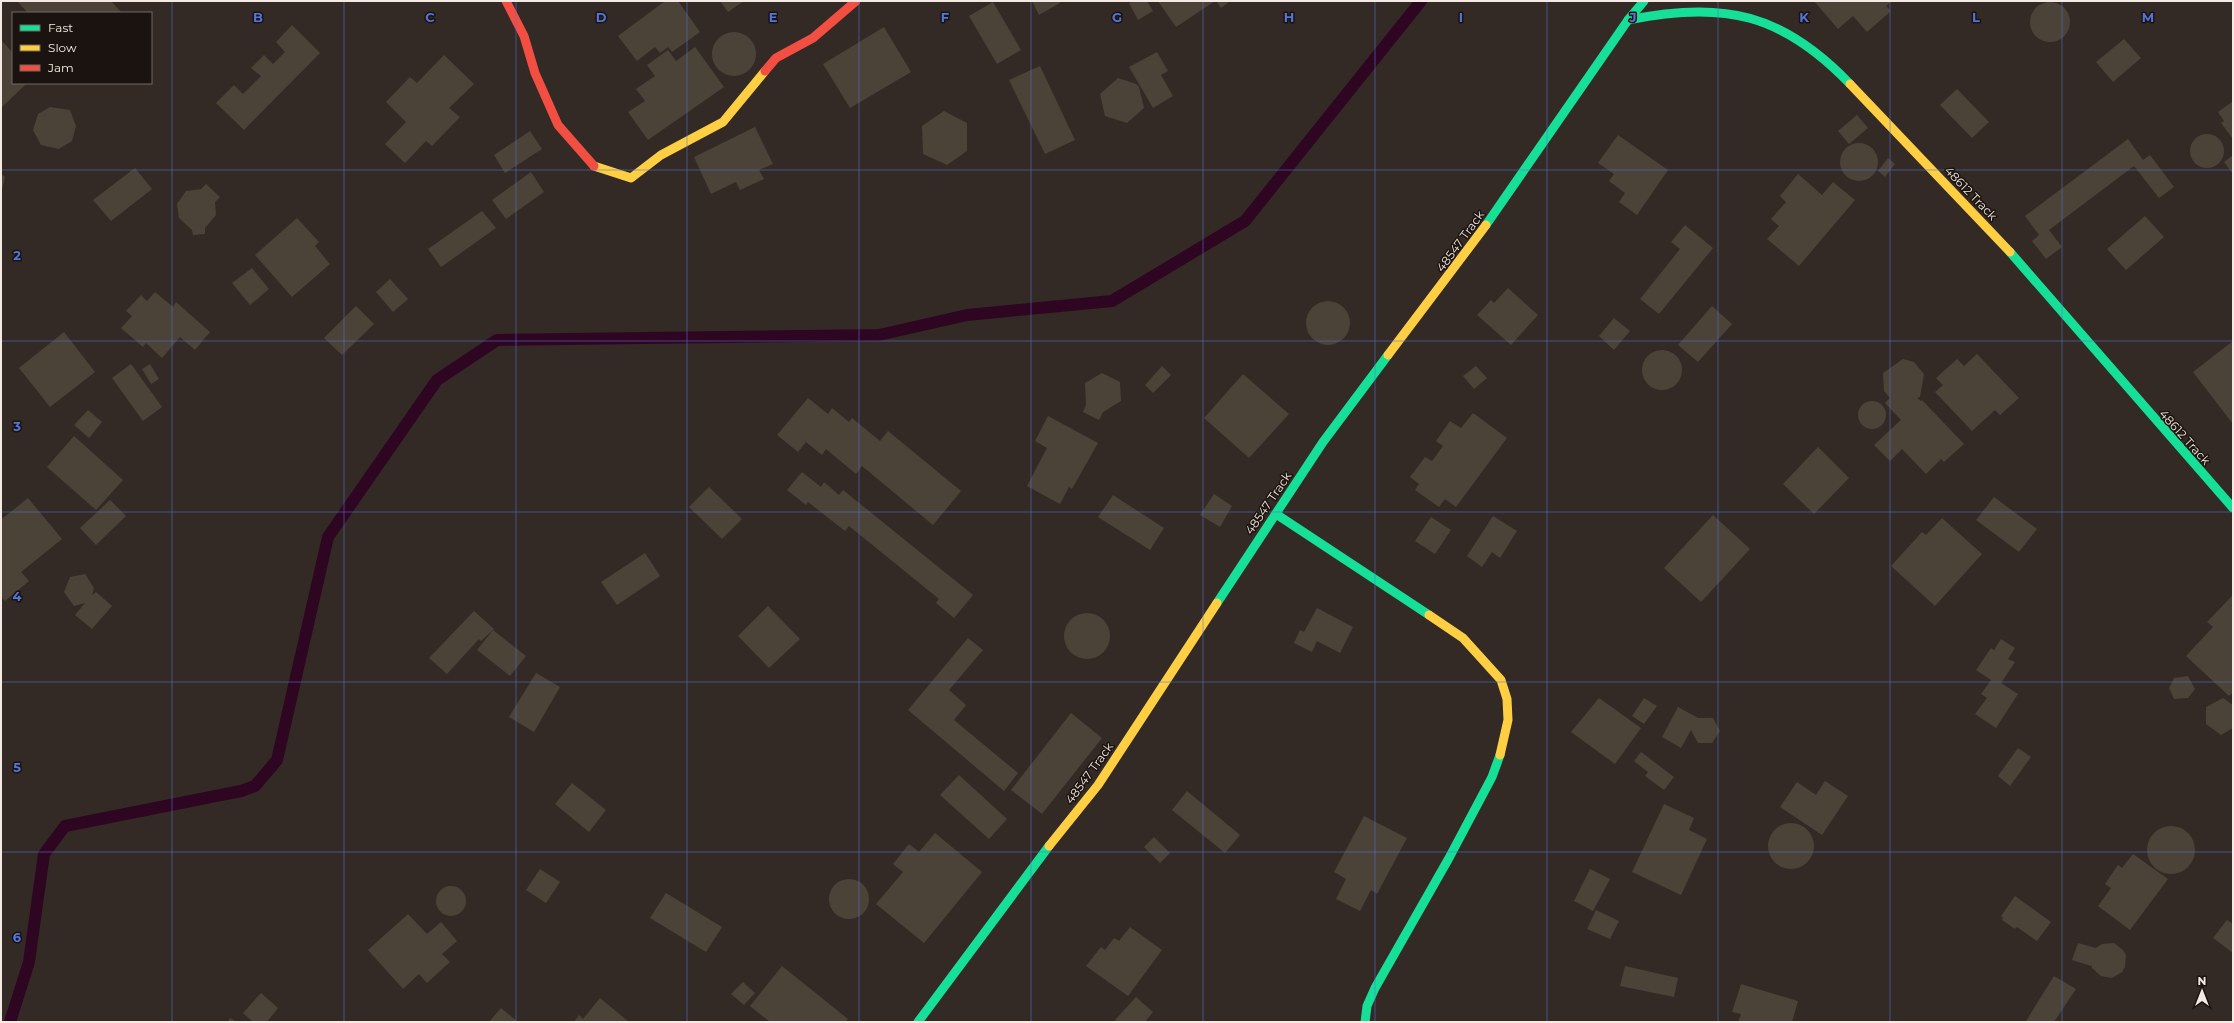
<svg xmlns="http://www.w3.org/2000/svg" width="2234" height="1023" font-family="Montserrat,sans-serif">
<rect width="100%" height="100%" fill="#342a25"/>
<g fill="none" stroke-linecap="round" stroke-linejoin="round">
<polyline stroke="#2f0622" stroke-width="12" points="10,1022 29,962 44,854 65,826 241,791 255,786 277,760 328,537 437,380 497,340 879,335 967,315 1112,301 1245,221 1421,1"/>
</g>
<g fill="#4b4238">
<polygon points="17,1 111,1 122,13 28,13"/>
<polygon points="665,1 678,1 700,32 672,52 668,47 660,53 655,47 637,61 618,36"/>
<polygon points="720,1 744,1 728,12"/>
<polygon points="1032,1 1059,1 1060,3 1039,15"/>
<polygon points="1133,1 1147,1 1153,11 1138,20 1129,3"/>
<polygon points="1158,1 1215,1 1176,27"/>
<polygon points="1216,1 1230,1 1221,8"/>
<polygon points="1814,1 1892,1 1886,6 1891,11 1867,32 1853,16 1838,29"/>
<polygon points="993,2 1021,50 997,64 969,16"/>
<circle cx="2050" cy="22" r="20"/>
<polygon points="292,25 320,53 244,130 216,103 234,85 243,94 261,76 251,68 264,55 273,64 285,52 276,42"/>
<polygon points="884,27 911,72 850,108 823,64"/>
<circle cx="734" cy="54" r="22"/>
<polygon points="2124,39 2141,58 2113,82 2096,62"/>
<polygon points="1,40 13,53 13,83 27,83 1,108"/>
<polygon points="695,47 724,87 648,140 628,112 645,101 636,89 655,76 647,65 668,50 676,61"/>
<polygon points="1157,52 1168,71 1161,75 1173,96 1153,108 1129,67"/>
<polygon points="444,55 474,84 449,108 460,117 432,146 426,141 405,163 385,144 406,122 386,102 410,77 417,83"/>
<polygon points="1040,66 1075,140 1045,154 1009,80"/>
<polygon points="1118,78 1136,84 1139,87 1144,108 1127,123 1105,116 1100,94"/>
<polygon points="1957,89 1989,122 1972,138 1940,105"/>
<polygon points="2233,101 2233,139 2221,123 2224,121 2218,112"/>
<polygon points="50,107 70,110 76,126 72,141 59,149 41,145 33,130 38,114"/>
<polygon points="944,111 967,123 967,151 947,165 923,154 922,126"/>
<polygon points="1857,115 1868,128 1849,144 1838,131"/>
<polygon points="755,127 773,164 759,170 764,179 740,190 736,182 711,194 694,157"/>
<polygon points="530,131 542,149 505,173 494,155"/>
<circle cx="2207" cy="151" r="17"/>
<polygon points="1618,135 1668,170 1637,215 1619,202 1625,193 1609,181 1614,174 1598,163"/>
<polygon points="2128,139 2143,160 2150,155 2174,187 2159,198 2134,166 2049,230 2062,247 2046,259 2032,241 2039,235 2025,216"/>
<circle cx="1859" cy="162" r="19"/>
<polygon points="2233,155 2233,174 2224,162"/>
<polygon points="1888,158 1895,164 1885,177 1878,171"/>
<polygon points="135,168 152,189 111,221 93,200"/>
<polygon points="531,172 544,192 506,219 492,200"/>
<polygon points="1,174 5,177 2,190 1,190"/>
<polygon points="1798,174 1822,195 1833,182 1855,200 1799,266 1767,239 1779,226 1771,219 1786,202 1780,196"/>
<polygon points="206,184 220,197 215,202 216,215 205,228 205,234 193,235 192,230 179,218 177,204 186,191 201,189"/>
<polygon points="482,211 496,228 441,267 428,249"/>
<polygon points="2145,216 2164,237 2126,270 2107,249"/>
<polygon points="297,218 319,242 315,246 330,264 292,297 255,255"/>
<polygon points="1685,225 1713,248 1659,314 1640,299 1680,249 1671,242"/>
<polygon points="252,268 269,289 250,305 232,283"/>
<polygon points="390,279 408,299 393,312 376,292"/>
<polygon points="1508,288 1538,315 1511,345 1477,315 1491,300 1494,303"/>
<polygon points="155,292 173,307 176,302 210,332 195,350 180,337 162,358 146,343 143,347 121,328 132,316 126,311 141,295 147,301"/>
<circle cx="1328" cy="323" r="22"/>
<polygon points="356,306 374,324 342,355 324,338"/>
<polygon points="1712,306 1732,324 1698,362 1678,345"/>
<polygon points="1614,318 1630,331 1614,350 1599,336"/>
<polygon points="64,332 95,372 50,407 19,368"/>
<polygon points="2233,341 2233,424 2193,372"/>
<circle cx="1662" cy="370" r="20"/>
<polygon points="1977,354 2019,398 2000,415 1995,410 1972,431 1935,392 1943,385 1936,378 1957,359 1964,366"/>
<polygon points="1903,359 1914,362 1924,374 1920,397 1917,398 1921,401 1922,400 1964,444 1944,462 1941,459 1926,474 1902,449 1890,461 1874,445 1901,420 1885,403 1890,398 1884,391 1883,373"/>
<polygon points="131,364 162,407 143,421 112,378"/>
<polygon points="150,364 159,379 151,384 142,369"/>
<polygon points="1162,366 1171,375 1153,393 1145,385"/>
<polygon points="1476,366 1487,378 1474,389 1463,376"/>
<polygon points="1102,373 1120,382 1121,401 1103,412 1099,420 1083,412 1086,405 1085,383"/>
<polygon points="1243,374 1289,414 1249,458 1204,418"/>
<polygon points="808,398 828,414 832,408 849,422 852,418 880,441 888,431 961,491 933,525 862,466 856,474 826,449 822,455 806,442 798,452 777,435"/>
<circle cx="1872" cy="415" r="14"/>
<polygon points="88,410 102,422 89,438 74,425"/>
<polygon points="1473,413 1507,438 1456,507 1445,499 1439,507 1415,490 1419,484 1410,477 1425,457 1432,461 1443,446 1436,441 1450,421 1461,428"/>
<polygon points="1048,416 1098,443 1072,489 1069,487 1060,504 1027,486 1047,448 1035,441"/>
<polygon points="74,436 123,480 96,510 47,467"/>
<polygon points="1818,447 1849,478 1814,514 1783,484"/>
<polygon points="802,472 821,487 824,482 839,495 843,490 973,595 954,618 936,603 939,599 849,526 845,531 808,502 806,505 787,490"/>
<polygon points="709,487 742,519 722,539 689,507"/>
<polygon points="1214,494 1232,506 1220,527 1200,515"/>
<polygon points="1113,495 1164,528 1150,550 1098,517"/>
<polygon points="1994,497 2037,529 2019,552 1976,520"/>
<polygon points="28,498 62,539 21,572 29,581 5,601 1,597 1,515 3,518"/>
<polygon points="110,500 126,516 96,545 80,528"/>
<polygon points="1713,515 1750,549 1701,602 1664,568"/>
<polygon points="1493,516 1517,531 1500,558 1492,552 1482,567 1467,556"/>
<polygon points="1431,517 1451,530 1435,554 1415,541"/>
<polygon points="1942,518 1982,554 1935,606 1891,566 1922,532 1926,535"/>
<polygon points="645,553 660,576 617,605 601,582"/>
<polygon points="85,574 94,588 92,595 96,592 112,606 92,629 75,615 85,603 74,606 64,592 70,577"/>
<polygon points="2233,595 2233,692 2229,696 2186,656 2213,627 2207,622"/>
<polygon points="768,606 800,639 769,668 738,636"/>
<polygon points="1317,608 1353,627 1340,653 1317,641 1312,652 1294,643 1300,630 1304,632"/>
<polygon points="474,611 494,629 481,641 479,639 447,674 429,658"/>
<circle cx="1087" cy="636" r="23"/>
<polygon points="493,630 526,656 510,676 477,650"/>
<polygon points="968,638 983,650 949,690 966,705 954,720 1018,773 1004,791 908,710"/>
<polygon points="2001,639 2015,648 2008,659 2015,662 2001,683 2018,694 1996,728 1975,714 1987,698 1981,694 1991,680 1976,670 1991,648 1994,650"/>
<polygon points="536,673 560,687 534,732 509,717"/>
<polygon points="2188,676 2195,689 2188,698 2174,699 2169,688 2174,678"/>
<polygon points="1599,698 1641,728 1615,764 1571,732"/>
<polygon points="1644,698 1657,706 1644,724 1632,716"/>
<polygon points="2223,698 2233,705 2233,728 2221,735 2206,724 2206,707"/>
<polygon points="1678,707 1698,718 1713,718 1720,731 1712,743 1698,743 1691,730 1681,748 1662,737"/>
<polygon points="1071,713 1102,738 1042,814 1011,790"/>
<polygon points="2018,748 2031,757 2010,786 1998,776"/>
<polygon points="1641,752 1674,777 1664,790 1645,776 1648,772 1634,761"/>
<polygon points="959,775 1007,819 989,839 940,795"/>
<polygon points="1825,781 1848,796 1822,835 1780,807 1797,782 1816,795"/>
<polygon points="572,783 606,810 589,832 555,804"/>
<polygon points="1187,791 1240,835 1225,853 1172,810"/>
<polygon points="1664,804 1694,818 1689,830 1707,839 1681,895 1632,872"/>
<polygon points="1364,816 1407,838 1377,894 1371,890 1360,911 1336,899 1346,879 1334,872"/>
<circle cx="1791" cy="846" r="23"/>
<circle cx="2171" cy="850" r="24"/>
<polygon points="935,833 982,872 924,943 876,904 903,872 893,864 909,844 919,852"/>
<polygon points="1154,837 1170,853 1160,863 1144,847"/>
<polygon points="2133,854 2168,879 2130,930 2098,906 2111,888 2105,884 2118,865 2122,868"/>
<polygon points="540,869 560,882 546,903 526,890"/>
<polygon points="1590,869 1610,879 1593,911 1574,901"/>
<circle cx="849" cy="899" r="20"/>
<circle cx="451" cy="901" r="15"/>
<polygon points="666,893 722,927 706,952 650,918"/>
<polygon points="2015,896 2051,922 2037,941 2017,927 2015,929 2002,920 2003,918 2001,916"/>
<polygon points="1596,910 1619,921 1610,939 1587,929"/>
<polygon points="408,914 427,934 441,922 457,941 442,954 450,962 427,983 419,974 403,989 368,950"/>
<polygon points="2227,920 2233,924 2233,953 2213,938"/>
<polygon points="1130,927 1162,950 1128,996 1086,966 1101,947 1105,950 1114,938 1119,941"/>
<polygon points="2078,943 2096,948 2102,944 2114,943 2123,950 2126,955 2125,967 2122,972 2112,978 2101,976 2092,968 2091,963 2091,966 2072,960"/>
<polygon points="782,966 848,1019 845,1022 770,1022 750,1006"/>
<polygon points="1625,966 1678,978 1674,997 1620,986"/>
<polygon points="2054,976 2076,989 2054,1022 2027,1022 2026,1021"/>
<polygon points="743,982 755,993 744,1005 731,994"/>
<polygon points="1741,984 1798,1001 1792,1022 1738,1022 1741,1014 1732,1012"/>
<polygon points="261,993 278,1008 267,1022 253,1022 243,1013"/>
<polygon points="1136,997 1153,1012 1145,1022 1117,1022 1115,1020"/>
<polygon points="600,998 629,1022 574,1022 579,1015 583,1019"/>
<polygon points="501,1008 518,1022 489,1022"/>
<polygon points="230,1018 237,1022 228,1022"/>
</g>
<g fill="none" stroke-linecap="round" stroke-linejoin="round">
<g stroke="#16e098" stroke-width="9">
<path d="M1628 20C1724 0 1783 14 1850 84"/>
<polyline points="1486,225 1628,20 1644,1"/>
<polyline points="2010,252 2233,508"/>
<polyline points="1276,514 1429,615"/>
<polyline points="1217,603 1323,442 1388,355"/>
<polyline points="918,1022 1049,846"/>
<polyline points="1365,1022 1367,1006 1375,988 1449,858 1492,777 1500,755"/>
</g>
<g stroke="#ffcf43" stroke-width="9">
<polyline points="1850,84 2010,252"/>
<polyline points="594,166 631,178 661,155 723,122 765,71"/>
<polyline points="1388,355 1486,225"/>
<polyline points="1429,615 1463,638 1501,680 1507,699 1508,720 1500,755"/>
<polyline points="1049,846 1098,785 1217,603"/>
</g>
<g stroke="#f24e42" stroke-width="9">
<polyline points="506,1 524,36 535,73 558,125 594,166"/>
<polyline points="765,71 776,58 813,38 856,1"/>
</g>
</g>
<path fill="none" stroke="#5375db" stroke-width="1" stroke-opacity="0.55" d="M172 1V1022M344 1V1022M516 1V1022M687 1V1022M859 1V1022M1031 1V1022M1203 1V1022M1375 1V1022M1547 1V1022M1718 1V1022M1890 1V1022M2062 1V1022M1 170H2233M1 341H2233M1 512H2233M1 682H2233M1 852H2233"/>
<g text-anchor="middle" dominant-baseline="central" stroke-width="3" stroke-linejoin="round" paint-order="stroke">
<g font-size="12" fill="#f5e9e3" stroke="#1b130f">
<text transform="translate(1971 193) rotate(46)">48612 Track</text>
<text transform="translate(1460 241) rotate(-54)">48547 Track</text>
<text transform="translate(2185 437) rotate(48)">48612 Track</text>
<text transform="translate(1268 503) rotate(-56)">48547 Track</text>
<text transform="translate(1089 773) rotate(-54)">48547 Track</text>
</g>
</g>
<g font-size="13" text-anchor="middle" font-weight="bold" fill="#5375db" stroke="#1b130f" stroke-width="3" stroke-linejoin="round" paint-order="stroke">
<text x="258" y="22">B</text>
<text x="430" y="22">C</text>
<text x="601" y="22">D</text>
<text x="773" y="22">E</text>
<text x="945" y="22">F</text>
<text x="1117" y="22">G</text>
<text x="1289" y="22">H</text>
<text x="1461" y="22">I</text>
<text x="1633" y="22">J</text>
<text x="1804" y="22">K</text>
<text x="1976" y="22">L</text>
<text x="2148" y="22">M</text>
<text x="17" y="260">2</text>
<text x="17" y="431">3</text>
<text x="17" y="601">4</text>
<text x="17" y="772">5</text>
<text x="17" y="942">6</text>
</g>
<rect width="2234" height="1023" fill="none" stroke="#f5e9e3" stroke-width="4"/>
<rect x="12" y="12" width="140" height="72" fill="#1b130f" stroke="#726964"/>
<rect x="20" y="25" width="20" height="6" fill="#16e098" stroke="#726964"/>
<text x="48" y="32" font-size="12" fill="#f5e9e3">Fast</text>
<rect x="20" y="45" width="20" height="6" fill="#ffcf43" stroke="#726964"/>
<text x="48" y="52" font-size="12" fill="#f5e9e3">Slow</text>
<rect x="20" y="65" width="20" height="6" fill="#f24e42" stroke="#726964"/>
<text x="48" y="72" font-size="12" fill="#f5e9e3">Jam</text>
<g transform="translate(2202 991)" stroke="#1b130f" stroke-width="3" paint-order="stroke">
<path d="M0-3L7 15L0 10L-7 15Z" fill="#f5e9e3"/>
<text y="-6" font-size="11" font-weight="bold" text-anchor="middle" fill="#f5e9e3">N</text>
</g>
</svg>
